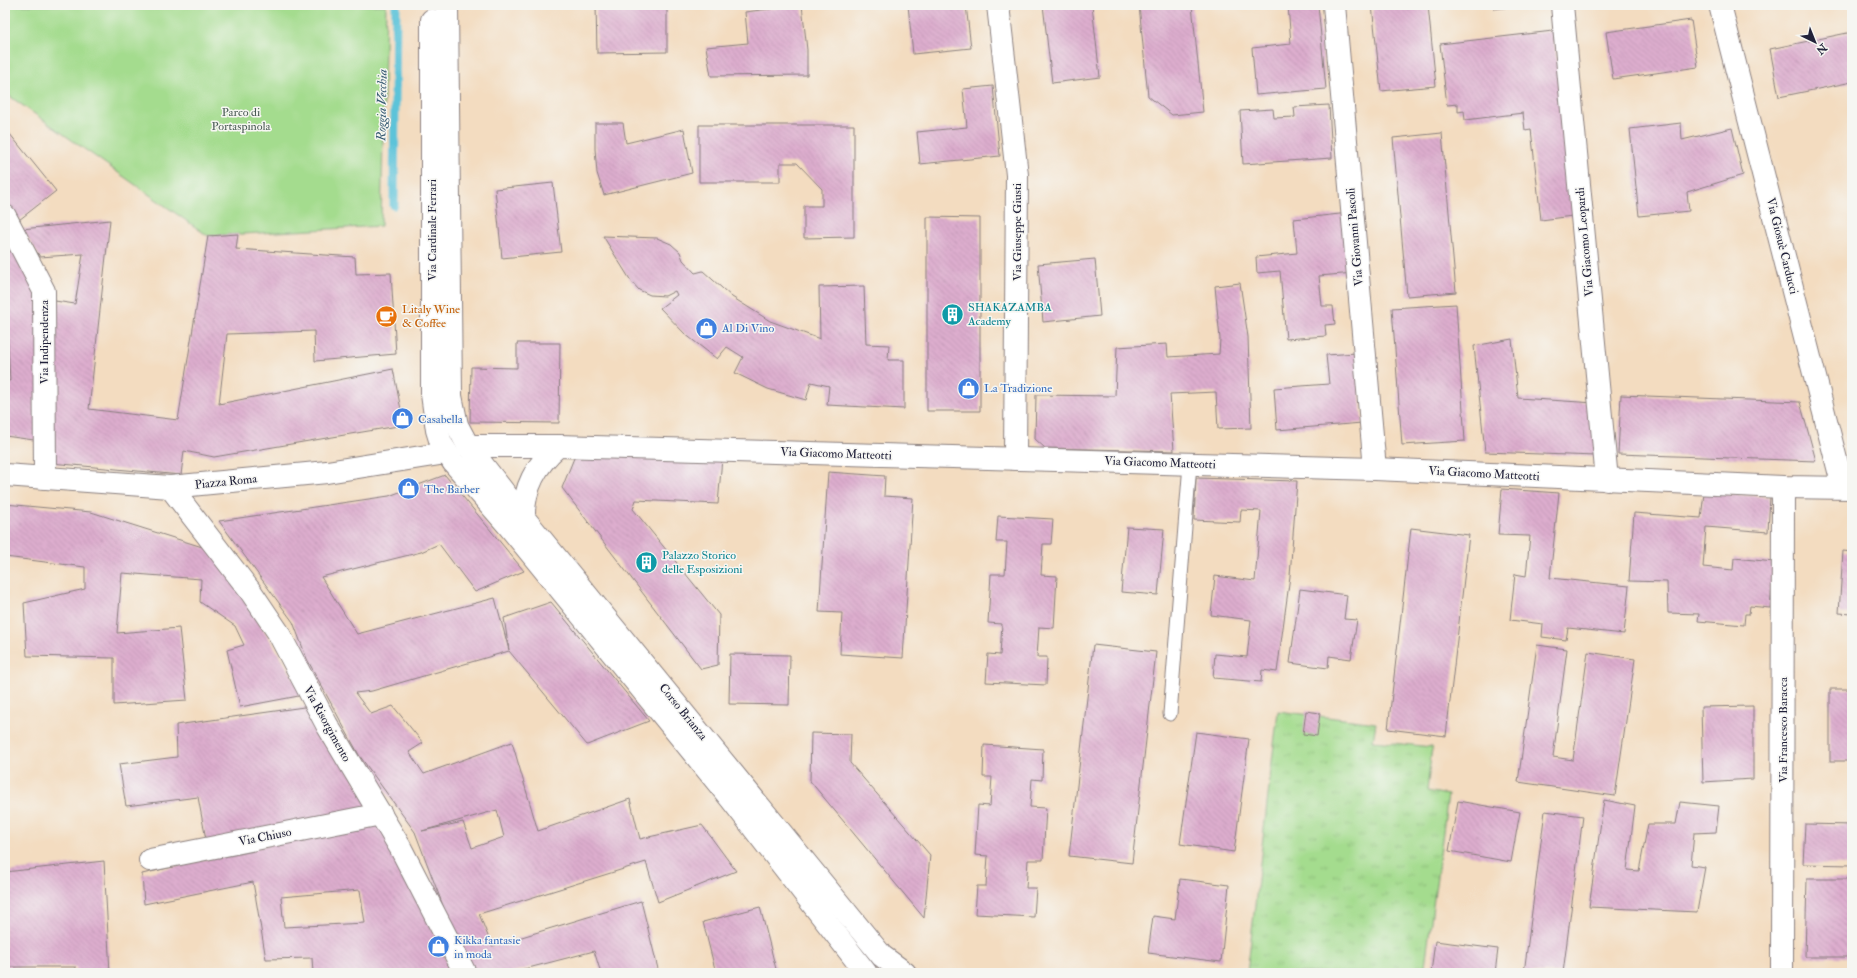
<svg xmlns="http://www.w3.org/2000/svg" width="1857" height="978" font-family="'IM FELL Double Pica',serif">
<defs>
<pattern id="grass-tufts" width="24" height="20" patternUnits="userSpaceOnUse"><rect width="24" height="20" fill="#a4dc8e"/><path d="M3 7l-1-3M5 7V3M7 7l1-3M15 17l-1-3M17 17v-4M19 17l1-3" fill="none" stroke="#8dbc7b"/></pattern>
<pattern id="building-back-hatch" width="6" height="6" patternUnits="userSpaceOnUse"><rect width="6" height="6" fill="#ddadce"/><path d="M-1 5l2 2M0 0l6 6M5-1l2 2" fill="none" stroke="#bd95b2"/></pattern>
</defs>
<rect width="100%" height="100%" fill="#f6f6f2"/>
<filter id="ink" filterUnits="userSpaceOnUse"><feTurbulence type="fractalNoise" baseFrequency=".025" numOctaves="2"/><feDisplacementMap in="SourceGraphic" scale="8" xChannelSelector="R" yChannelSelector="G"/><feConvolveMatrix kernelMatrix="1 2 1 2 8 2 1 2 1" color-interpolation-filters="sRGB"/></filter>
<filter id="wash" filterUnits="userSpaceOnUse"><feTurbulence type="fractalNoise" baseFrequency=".012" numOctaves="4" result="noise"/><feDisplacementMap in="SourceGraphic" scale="16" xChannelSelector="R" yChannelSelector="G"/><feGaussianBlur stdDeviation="0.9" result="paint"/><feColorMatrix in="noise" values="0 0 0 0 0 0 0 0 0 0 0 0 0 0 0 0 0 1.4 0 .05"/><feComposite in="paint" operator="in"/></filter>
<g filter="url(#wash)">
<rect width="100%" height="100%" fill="#f3dcc0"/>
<polygon fill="url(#grass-tufts)" stroke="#637f64" points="1278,711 1376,723 1373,741 1432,747 1427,791 1448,795 1424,973 1247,973"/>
<polygon fill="#a4dc8e" stroke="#637f64" points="5,5 386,5 381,226 208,236 5,93"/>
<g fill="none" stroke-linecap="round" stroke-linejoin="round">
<polyline stroke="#5cc3d9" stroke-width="9" points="394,205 396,5"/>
</g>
<g id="blocks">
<g fill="url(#building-back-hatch)" fill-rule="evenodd">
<polygon points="596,5 667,5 667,52 597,53"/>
<polygon points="802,5 807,50 807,75 711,76 706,47 748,43 745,12"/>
<polygon points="908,5 966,5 971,48 913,54"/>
<polygon points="1043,5 1092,5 1100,77 1052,83"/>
<polygon points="1139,5 1192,5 1203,112 1172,115 1148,96"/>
<polygon points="1288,5 1318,5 1326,89 1256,95 1252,48 1291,44"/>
<polygon points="1372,5 1428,5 1436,86 1381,91"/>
<polygon points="1493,5 1519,5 1519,6 1494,9"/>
<polygon points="1691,20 1698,67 1613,79 1606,32"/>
<polygon points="1553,31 1564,122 1580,215 1541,220 1531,129 1525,130 1523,113 1465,120 1464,111 1458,112 1458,104 1447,105 1440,44"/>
<polygon points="1852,32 1852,82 1779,97 1770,49"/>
<polygon points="993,86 1000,156 920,164 917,132 967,127 963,89"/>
<polygon points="1329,105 1332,158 1243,164 1240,111 1273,109 1274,118 1295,117 1294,107"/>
<polygon points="595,123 623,123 626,143 684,129 692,173 604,195 597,173 595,149"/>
<polygon points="1681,123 1682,140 1732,128 1743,175 1687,192 1689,211 1639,216 1630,129"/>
<polygon points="699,125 854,125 854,237 804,238 804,206 822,206 822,189 797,163 780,163 780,182 699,182"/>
<polygon points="5,128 56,191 19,220 5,203"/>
<polygon points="1442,133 1456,292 1407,296 1393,138"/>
<polygon points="553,183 561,252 502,258 495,189"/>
<polygon points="1349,213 1354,273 1319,276 1322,306 1333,306 1335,324 1325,325 1326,336 1286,339 1280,271 1257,273 1256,257 1297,253 1294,219"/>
<polygon points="927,217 980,218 980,411 927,411"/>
<polygon points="110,220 89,409 178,420 208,236 238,234 236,249 355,257 356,274 391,273 396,354 315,361 314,331 227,334 219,404 393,369 404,425 214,457 184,451 181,475 51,463 55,301 75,304 83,254 40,257 22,229"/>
<polygon points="5,229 40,293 41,441 5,436 5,380 10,381 5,291"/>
<polygon points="603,236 657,238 671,244 680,252 683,260 695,273 703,271 732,297 770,321 820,339 819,287 864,286 866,344 889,345 888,360 904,360 904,409 827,405 829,386 811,382 806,400 768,389 735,373 743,357 727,347 717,359 685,334 660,308 677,295 675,291 665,296 650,295 639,290 631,281"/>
<polygon points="1095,259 1100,316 1043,322 1038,264"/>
<polygon points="1240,283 1248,337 1251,428 1218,429 1216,392 1170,394 1174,451 1045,448 1035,439 1036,395 1115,396 1117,347 1167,344 1168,357 1219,354 1220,339 1215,286"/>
<polygon points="1456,304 1465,441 1402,445 1392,308"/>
<polygon points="1512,339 1518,398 1595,403 1596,456 1485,452 1474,346"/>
<polygon points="517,343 560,343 559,423 470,422 471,367 517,368"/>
<polygon points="1357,353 1362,423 1277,430 1274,388 1329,384 1326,355"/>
<polygon points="1621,395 1800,402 1816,461 1618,454"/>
<polygon points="576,453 722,458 718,504 636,500 633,509 719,615 718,665 701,669 562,488"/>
<polygon points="828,472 885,476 884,496 913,498 903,658 840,654 842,613 819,612"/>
<path d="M445 475 524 571 475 592 439 544 421 552 321 577 357 634 495 598 509 650 504 618 551 602 649 721 587 745 509 651 372 691 355 693 371 714 393 706 423 743 409 752 424 774 512 742 538 831 630 799 640 839 702 825 736 871 658 902 646 862 479 914 492 946 641 901 659 973H601L594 951 509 973H471L461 953 415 832 359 755 307 659 293 622 219 521 389 496ZM497 810 504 837 472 848 463 822 422 831Z"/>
<polygon points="1196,478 1297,481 1290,576 1277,672 1262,670 1261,682 1213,678 1215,654 1247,657 1251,620 1211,615 1215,576 1255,581 1261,511 1241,510 1240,522 1194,520"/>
<polygon points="1502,489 1559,493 1550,578 1629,586 1624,634 1568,628 1566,640 1542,637 1543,624 1510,620 1515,574 1526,576 1530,536 1498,535"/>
<polygon points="1704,493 1770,497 1768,532 1706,527 1703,567 1733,570 1734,558 1774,562 1770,608 1750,606 1749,614 1745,614 1744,625 1698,621 1699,614 1668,613 1667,582 1629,581 1634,513 1701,518"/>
<polygon points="5,504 91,512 215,551 304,695 240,707 227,650 244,645 235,626 200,602 201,579 122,573 117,633 179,628 187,700 114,705 114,658 27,656 24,603 85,589 85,567 5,557"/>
<polygon points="998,516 1053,519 1051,544 1043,544 1041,575 1057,576 1054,628 1039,627 1037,657 1047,657 1046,685 986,682 988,654 1000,655 1002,624 988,623 991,574 1005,574 1007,542 996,542"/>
<polygon points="1127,527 1164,529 1158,595 1121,592"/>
<polygon points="1411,528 1469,535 1446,736 1388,729"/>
<polygon points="1843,551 1852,552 1852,614 1839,613"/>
<polygon points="1300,589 1347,595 1344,619 1357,620 1351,659 1329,656 1328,668 1290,663"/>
<polygon points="1093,645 1156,652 1132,863 1069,856"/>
<polygon points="1537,645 1567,649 1553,757 1573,760 1588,652 1635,659 1615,796 1518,782"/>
<polygon points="730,654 790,655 789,705 729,704"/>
<rect x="1830" y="689" width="22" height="72"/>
<polygon points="311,706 372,809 207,845 198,797 126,806 119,764 177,757 176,725"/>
<polygon points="1753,706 1753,779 1703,782 1701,707"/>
<polygon points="1306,711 1320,713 1317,736 1303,734"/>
<polygon points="1196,732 1249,739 1234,852 1180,844"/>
<polygon points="811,733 851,734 850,763 930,855 924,918 810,781"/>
<polygon points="984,745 1043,749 1042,780 1032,779 1030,807 1046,808 1043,860 1028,860 1026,888 1036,888 1034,917 975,914 977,886 986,886 988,856 975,855 978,805 990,806 992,777 983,777"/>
<polygon points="1604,800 1635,806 1627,870 1639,871 1648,824 1676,824 1680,802 1719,806 1716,832 1694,833 1691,865 1705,867 1697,912 1589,907"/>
<polygon points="1458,801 1520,812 1511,862 1449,851"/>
<polygon points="1545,811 1583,816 1563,973 1524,973"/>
<path d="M380 819 428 917 452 973H313L312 958 266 959 253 882 144 904 142 874ZM360 890 365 923 284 927 281 897Z"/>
<polygon points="1805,824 1852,825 1852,865 1803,864"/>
<polygon points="104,861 110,973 76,973 76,967 5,967 5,872"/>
<polygon points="1180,879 1229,885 1221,962 1148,953 1153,916 1175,919"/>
<polygon points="1807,879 1852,879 1852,957 1805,957"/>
<polygon points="760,907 777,973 716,973 703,922"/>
<polygon points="1435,941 1498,949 1495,973 1431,973"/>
</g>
</g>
</g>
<g filter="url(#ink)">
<use href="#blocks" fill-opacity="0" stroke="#8a7f7e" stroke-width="1"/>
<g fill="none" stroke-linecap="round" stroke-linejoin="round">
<defs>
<polyline id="service" points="1170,714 1190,464"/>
<g id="minor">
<polyline points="998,5 1017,175 1015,459"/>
<polyline points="1334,5 1375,469"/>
<polyline points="1562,5 1607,480"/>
<polyline points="1720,5 1843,487"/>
<polyline points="5,216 44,291 45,478"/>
<polyline points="468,446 558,446 1375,469 1783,487 1852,488"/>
<polyline points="5,475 170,487 327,472 446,453"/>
<polyline points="170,487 251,592 278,632 327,725 400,847 465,973"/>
<path d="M524 518C523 488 536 465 558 446"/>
<polyline points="150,860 381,814"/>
<polyline points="1782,973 1783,487"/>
</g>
<g id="secondary">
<polyline points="447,5 451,396 457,425 468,446 524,518 855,923 882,956 905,973"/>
<polyline points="432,20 432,394 437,430 441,443 453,462 507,524 731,799 866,973"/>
</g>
</defs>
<use href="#service" stroke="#8a7f7e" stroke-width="15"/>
<use href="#minor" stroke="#8a7f7e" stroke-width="24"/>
<use href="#secondary" stroke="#8a7f7e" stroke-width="24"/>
<use href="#service" stroke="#fff" stroke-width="13"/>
<use href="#minor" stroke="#fff" stroke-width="22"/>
<use href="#secondary" stroke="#fff" stroke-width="22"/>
</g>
</g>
<defs>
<symbol id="building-disc" viewBox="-11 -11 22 22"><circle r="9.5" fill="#0f9aa8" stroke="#f6f6f2"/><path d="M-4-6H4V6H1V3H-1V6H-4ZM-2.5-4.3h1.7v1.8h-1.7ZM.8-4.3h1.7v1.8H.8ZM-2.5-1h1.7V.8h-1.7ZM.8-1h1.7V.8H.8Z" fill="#fff"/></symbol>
<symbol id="cafe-disc" viewBox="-11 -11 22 22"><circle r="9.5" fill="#e8710a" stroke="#f6f6f2"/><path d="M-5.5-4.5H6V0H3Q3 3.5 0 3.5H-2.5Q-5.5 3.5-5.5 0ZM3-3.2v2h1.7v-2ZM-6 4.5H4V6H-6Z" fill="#fff"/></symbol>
<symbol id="shop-disc" viewBox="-11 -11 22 22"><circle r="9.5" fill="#3f7fe0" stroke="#f6f6f2"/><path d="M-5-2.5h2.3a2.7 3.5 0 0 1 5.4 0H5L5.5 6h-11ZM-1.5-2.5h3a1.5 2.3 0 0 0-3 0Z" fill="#fff"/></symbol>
</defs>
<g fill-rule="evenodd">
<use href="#building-disc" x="940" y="302" width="25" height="25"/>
<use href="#cafe-disc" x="374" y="304" width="25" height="25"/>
<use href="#shop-disc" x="694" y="316" width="25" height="25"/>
<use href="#shop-disc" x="956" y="376" width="25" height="25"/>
<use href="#shop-disc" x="390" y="406" width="25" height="25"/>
<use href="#shop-disc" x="396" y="476" width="25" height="25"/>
<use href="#building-disc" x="634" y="550" width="25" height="25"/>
<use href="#shop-disc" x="426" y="934" width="25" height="25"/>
</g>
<g text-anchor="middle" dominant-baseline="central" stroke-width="3" stroke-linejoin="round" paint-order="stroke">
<g font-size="12" fill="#495a54" stroke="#f6f6f2">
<text x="241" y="112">Parco di<tspan x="241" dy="14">Portaspinola</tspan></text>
</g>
<g font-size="12" fill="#22223b" stroke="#f6f6f2">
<text transform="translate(432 230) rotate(-90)">Via Cardinale Ferrari</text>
<text transform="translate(1017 232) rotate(-90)">Via Giuseppe Giusti</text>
<text transform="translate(1355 237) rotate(-95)">Via Giovanni Pascoli</text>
<text transform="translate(1585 242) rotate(-95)">Via Giacomo Leopardi</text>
<text transform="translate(1782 246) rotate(76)">Via Giosuè Carducci</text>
<text transform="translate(44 342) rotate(-90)">Via Indipendenza</text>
<text transform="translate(836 454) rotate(2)">Via Giacomo Matteotti</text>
<text transform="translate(1160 463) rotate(2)">Via Giacomo Matteotti</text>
<text transform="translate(1484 474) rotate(3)">Via Giacomo Matteotti</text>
<text transform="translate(226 482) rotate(-6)">Piazza Roma</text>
<text transform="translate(683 712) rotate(51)">Corso Brianza</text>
<text transform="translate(327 724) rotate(61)">Via Risorgimento</text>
<text transform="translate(1783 730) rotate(-90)">Via Francesco Baracca</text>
<text transform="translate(265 837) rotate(-11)">Via Chiuso</text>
</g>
<g font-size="12" fill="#0d838f" stroke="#f6f6f2" text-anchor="start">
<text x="968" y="307">SHAKAZAMBA<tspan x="968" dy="14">Academy</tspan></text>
<text x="662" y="555">Palazzo Storico<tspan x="662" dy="14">delle Esposizioni</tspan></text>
</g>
<g font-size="12" fill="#c56008" stroke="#f6f6f2" text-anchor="start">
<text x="402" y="309">Litaly Wine<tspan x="402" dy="14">&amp; Coffee</tspan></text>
</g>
<g font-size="12" fill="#366cbe" stroke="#f6f6f2" text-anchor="start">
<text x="722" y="328">Al Di Vino</text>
<text x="984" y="388">La Tradizione</text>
<text x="418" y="419">Casabella</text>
<text x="424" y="489">The Barber</text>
<text x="454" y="940">Kikka fantasie<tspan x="454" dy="14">in moda</tspan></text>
</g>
<g font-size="13" font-style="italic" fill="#365a72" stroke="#f6f6f2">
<text transform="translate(382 105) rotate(-89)">Roggia Vecchia</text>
</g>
</g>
<rect width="1857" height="978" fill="none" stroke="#f6f6f2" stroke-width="20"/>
<g transform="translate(1815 42) rotate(137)" stroke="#f6f6f2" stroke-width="3" paint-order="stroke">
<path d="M0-3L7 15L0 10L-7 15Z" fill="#22223b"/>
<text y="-6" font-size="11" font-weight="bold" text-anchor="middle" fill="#22223b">N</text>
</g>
</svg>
